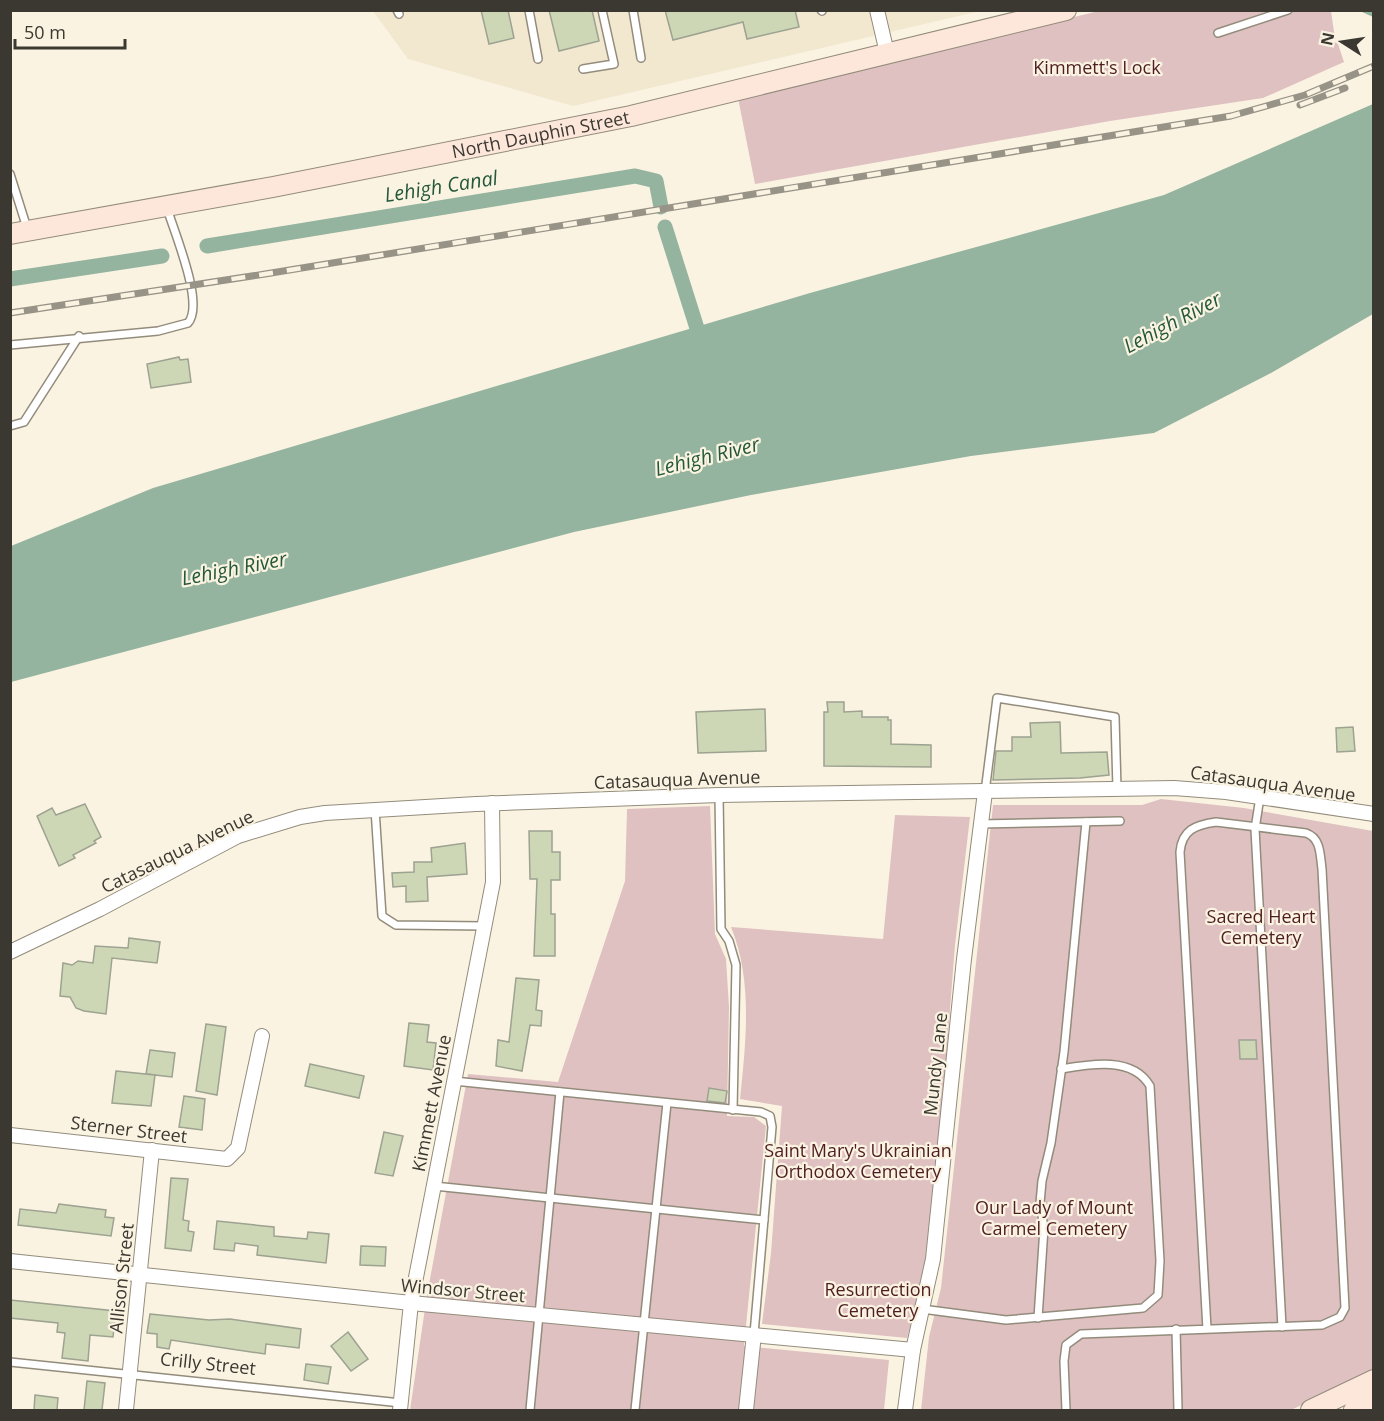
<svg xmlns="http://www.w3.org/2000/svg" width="1384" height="1421" font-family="'Open Sans',sans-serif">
<rect width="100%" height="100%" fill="#fbf3e2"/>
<polygon fill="#f2e7cf" points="373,11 980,11 573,106 408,59"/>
<g fill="#dfc1c2">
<polygon points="1099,11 1331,11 1334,32 1344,62 1263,98 1110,121 755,184 738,98"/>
<polygon points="1161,799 1244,808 1373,831 1373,1371 1291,1410 921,1410 929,1337 941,1288 993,805 1142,805"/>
<polygon points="710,806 715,934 726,959 729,1007 727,1116 754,1117 766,1126 744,1346 889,1360 884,1410 410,1410 427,1295 468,1074 558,1082 625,881 627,809"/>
<path d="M895 815 970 817 955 945 934 1214 925 1268 907 1338 762 1324 771 1253 782 1106 740 1099C746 1041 753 981 731 927L883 939Z"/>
</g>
<polygon fill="#94b49f" points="1373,104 1373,314 1271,373 1154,433 971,456 751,495 574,532 11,682 11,546 153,488 810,293 1164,195"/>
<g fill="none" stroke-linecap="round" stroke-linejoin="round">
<polyline stroke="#94b49f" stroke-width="4.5" points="1363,10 1374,15"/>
<g stroke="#94b49f" stroke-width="15">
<polyline points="665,227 702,344"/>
<polyline points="207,246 635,176 656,181 661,207"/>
<polyline points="10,279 162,256"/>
</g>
</g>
<g fill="#cdd7b6" stroke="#9da291" stroke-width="1.5">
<polygon points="481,10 508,10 514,38 489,44"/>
<polygon points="549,10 592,10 599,41 559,51"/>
<polygon points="665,10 795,10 799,27 747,39 743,22 673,40"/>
<polygon points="179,357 180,360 188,359 191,382 151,388 147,364"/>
<polygon points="827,702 844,702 844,712 862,711 862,717 888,717 888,720 891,720 891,744 931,745 931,767 824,766 824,712 828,712"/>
<polygon points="765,709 766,751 698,753 696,712"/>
<polygon points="1060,722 1061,753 1107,752 1109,775 1080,778 993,780 996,751 1012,751 1012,737 1031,737 1030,723"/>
<polygon points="1353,727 1355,751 1337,752 1336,728"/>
<polygon points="85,804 101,837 94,841 96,843 73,855 75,858 59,866 37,816 52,808 56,815"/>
<polygon points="529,831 552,831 552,852 560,852 560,880 551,880 551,914 555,914 555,956 534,956 537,879 530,879"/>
<polygon points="465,843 467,874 427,877 428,901 406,902 406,886 393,887 392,873 414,872 414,862 432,862 431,848"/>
<polygon points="129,938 160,942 157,963 112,958 106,1014 84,1011 76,1008 70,997 60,996 63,963 72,965 78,961 93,963 95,946 128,948"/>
<polygon points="516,978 539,980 536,1010 542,1011 541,1026 530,1025 522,1071 496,1066 498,1040 509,1042"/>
<polygon points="409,1023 429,1025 427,1042 436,1043 433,1070 404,1066"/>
<polygon points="206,1024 226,1027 217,1095 196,1091"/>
<polygon points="1239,1040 1256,1040 1257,1059 1240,1059"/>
<polygon points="150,1050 175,1053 172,1077 146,1074"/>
<polygon points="310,1064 364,1076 359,1098 305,1086"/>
<polygon points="116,1071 155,1075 151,1106 112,1103"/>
<polygon points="709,1088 727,1091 725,1103 707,1101"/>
<polygon points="184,1096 205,1099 202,1130 179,1127"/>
<polygon points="384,1132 403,1136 393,1176 375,1173"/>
<polygon points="171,1178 188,1179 183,1220 189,1221 188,1231 194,1232 191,1251 165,1248"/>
<polygon points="59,1204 106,1210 105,1217 114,1218 111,1236 18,1225 20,1209 56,1213"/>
<polygon points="217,1221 274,1227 274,1236 307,1239 308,1232 329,1234 326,1263 257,1255 258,1246 235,1243 234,1251 214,1249"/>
<polygon points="361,1246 386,1247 385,1266 360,1265"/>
<polygon points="10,1300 116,1311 113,1337 90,1335 88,1361 62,1358 65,1333 57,1332 58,1323 10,1318"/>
<polygon points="150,1314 209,1320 230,1319 301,1329 299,1348 266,1344 265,1354 171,1340 169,1349 157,1347 157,1334 147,1333"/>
<polygon points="348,1332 368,1359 351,1371 331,1346"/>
<polygon points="306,1364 331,1367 328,1384 304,1380"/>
<polygon points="87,1381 105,1383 102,1410 84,1410"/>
<polygon points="35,1395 58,1398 57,1410 34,1410"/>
</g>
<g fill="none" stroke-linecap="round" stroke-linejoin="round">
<defs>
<g id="lane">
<polyline points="397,10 399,14"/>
<polyline points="529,10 538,59"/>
<polyline points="633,10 641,58"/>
<polyline points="821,10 822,11"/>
<polyline points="1218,33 1288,10"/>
<polyline points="583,69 614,64 602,10"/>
<polyline points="10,174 27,228"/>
<path d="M10 345 158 331 188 323C205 304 174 232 167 208"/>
<polyline points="10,426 24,422 79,336"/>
<polyline points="985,792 997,698 1115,717 1117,789"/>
<polyline points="719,795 721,929 729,941 736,965 733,1110"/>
<polyline points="1260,797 1255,829 1282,1327"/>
<polyline points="375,809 382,916 396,925 484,926"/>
<polyline points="979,824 1120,821"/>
<polyline points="454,1081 761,1112 770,1116 772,1127 754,1334"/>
<polyline points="434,1186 764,1220"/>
<path d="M922 1309 1006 1320 1143 1308 1158 1295 1160 1261 1150 1086C1133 1056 1090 1064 1061 1069"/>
<polyline points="1038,1318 1044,1228 1040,1203 1042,1181 1051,1143 1064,1052 1086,822"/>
<polyline points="1176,1329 1178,1410"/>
<polyline points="10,1362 401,1403"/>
<polyline points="530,1410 560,1092"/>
<polyline points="635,1410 667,1103"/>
<path d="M1066 1410 1064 1361 1066 1345 1081 1334 1322 1325 1340 1317 1345 1308 1322 869C1320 855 1321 838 1306 833L1216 822C1195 825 1182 830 1180 852L1207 1329"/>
</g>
<g id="street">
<polyline points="877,10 887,53"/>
<polyline points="10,952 100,909 238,836 300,817 325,813 476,804 719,795 1174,788 1226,792 1374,814"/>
<polyline points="10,1135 227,1159 238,1148 262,1036"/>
<polyline points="10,1261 411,1303 913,1350"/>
<polyline points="126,1410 152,1150"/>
<polyline points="400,1410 411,1303 493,882 492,803"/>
<polyline points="746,1410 754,1334"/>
<polyline points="905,1410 913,1350 933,1259 964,959 985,792"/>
</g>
<g id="secondary">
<path id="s1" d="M10 234 273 187 631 116 1066 10"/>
<polyline points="1311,1410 1374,1380"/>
<polyline points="1354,1410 1374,1400"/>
</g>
</defs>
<use href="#lane" stroke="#938c7c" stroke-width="10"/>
<use href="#street" stroke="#938c7c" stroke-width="16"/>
<use href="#secondary" stroke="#938c7c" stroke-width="22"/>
<use href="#lane" stroke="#fff" stroke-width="7"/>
<use href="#street" stroke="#fff" stroke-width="14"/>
<use href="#secondary" stroke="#fde7db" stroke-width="20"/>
<defs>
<g id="rail">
<polyline points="1300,105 1345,88"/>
<polyline points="10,313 265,274 1231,116 1305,95 1374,66"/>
</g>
</defs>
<use href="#rail" stroke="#989387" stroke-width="7"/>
<use href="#rail" stroke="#fbf3e2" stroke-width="4.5" stroke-dasharray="14" stroke-linecap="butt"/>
</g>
<g text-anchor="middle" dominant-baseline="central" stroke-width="4.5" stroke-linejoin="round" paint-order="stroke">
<g font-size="18" fill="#4e1d22" stroke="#fbf3e2">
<text x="1097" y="67">Kimmett's Lock</text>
<text x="1261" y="916">Sacred Heart<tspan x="1261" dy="21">Cemetery</tspan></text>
<text x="858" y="1150">Saint Mary's Ukrainian<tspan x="858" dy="21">Orthodox Cemetery</tspan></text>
<text x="1054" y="1207">Our Lady of Mount<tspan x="1054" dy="21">Carmel Cemetery</tspan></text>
<text x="878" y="1289">Resurrection<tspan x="878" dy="21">Cemetery</tspan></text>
</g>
<g font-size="18" fill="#3b3831" stroke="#fbf3e2">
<text stroke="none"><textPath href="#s1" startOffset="540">North Dauphin Street</textPath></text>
<text transform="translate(677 779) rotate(-2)">Catasauqua Avenue</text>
<text transform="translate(1273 783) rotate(8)">Catasauqua Avenue</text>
<text transform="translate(177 851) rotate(-26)">Catasauqua Avenue</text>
<text transform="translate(935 1064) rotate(-84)">Mundy Lane</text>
<text transform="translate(431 1103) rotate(-79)">Kimmett Avenue</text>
<text transform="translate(129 1129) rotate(7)">Sterner Street</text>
<text transform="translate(121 1278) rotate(-84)">Allison Street</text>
<text transform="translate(463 1290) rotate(5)">Windsor Street</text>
<text transform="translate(208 1363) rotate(6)">Crilly Street</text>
</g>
<g font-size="20" font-style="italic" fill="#24583a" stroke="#fbf3e2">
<text transform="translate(441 186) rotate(-9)">Lehigh Canal</text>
<text transform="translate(1172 322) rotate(-28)">Lehigh River</text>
<text transform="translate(707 456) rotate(-14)">Lehigh River</text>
<text transform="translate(234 568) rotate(-11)">Lehigh River</text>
</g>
</g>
<rect width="1384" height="1421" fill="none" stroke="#3b3831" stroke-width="24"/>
<g transform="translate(1342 42) rotate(282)" stroke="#fbf3e2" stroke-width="4.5" paint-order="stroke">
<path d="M0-4.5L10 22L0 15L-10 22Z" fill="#3b3831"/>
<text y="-9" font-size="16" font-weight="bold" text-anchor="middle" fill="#3b3831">N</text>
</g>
<path d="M15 39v9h110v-9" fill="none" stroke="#3b3831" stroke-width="3"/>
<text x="24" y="39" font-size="18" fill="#3b3831" stroke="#fbf3e2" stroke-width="4.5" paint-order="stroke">50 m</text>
</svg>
